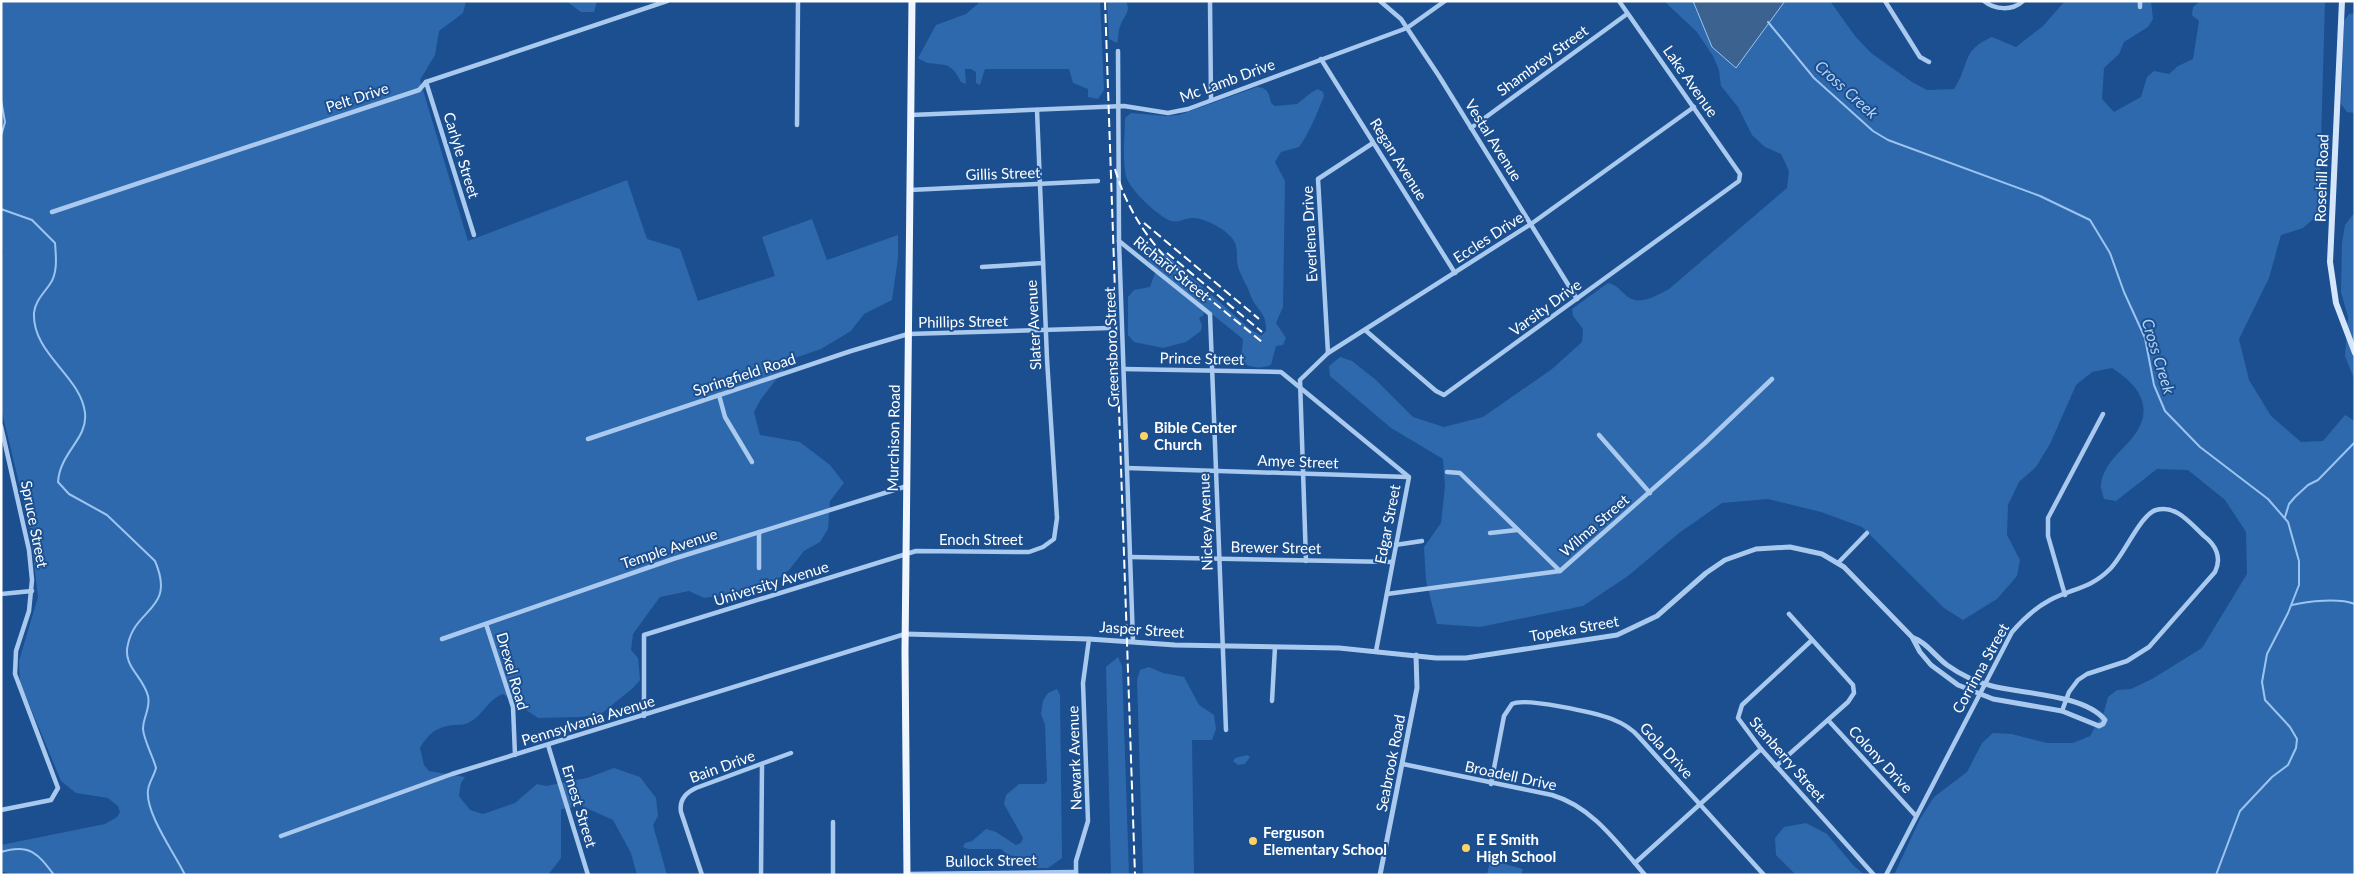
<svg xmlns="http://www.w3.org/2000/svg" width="2356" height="876" font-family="Lato,sans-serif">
<rect width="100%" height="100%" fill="#1b4f8f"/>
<g fill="#2e69ad">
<path d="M1 1H466L463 13 439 31 435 55 420 80 468 241 627 180 647 239 680 249 698 301 775 276 762 237 812 219 827 260 898 235V258L892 300 864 314 851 331 821 349 792 359 761 399 754 412 760 435 800 442 830 465 844 483 830 501 828 529 820 542 804 551 789 570 777 580 732 594 704 598 689 591 660 597 633 634 631 650 638 658 640 680 633 688 601 714 580 717 538 718 503 694C488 699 483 716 468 723 464 725 458 725 453 725 436 727 428 734 420 748L424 765 429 771 465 777 461 783 459 796 470 810 483 814 515 803 537 784 546 786 587 778 614 768 640 777 656 798 658 816 653 825 667 875H637L631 853 613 820 582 806 561 809V858L548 875H14L1 871V845L105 824 117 817 120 812 118 806 108 798 76 793 61 781 20 682 19 661 38 597 30 529 1 408V258L3 251 1 247Z"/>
<polygon points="566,1 597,1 594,12 581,12"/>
<path d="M981 1H1100L1104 90 1098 99 1088 97V89L1073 83 1069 69H985L980 85 976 83V72L971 69H965L966 84 961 82C947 53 937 72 918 58L936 25 966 14Z"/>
<path d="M1107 1H1126C1131 11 1125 15 1121 24 1118 29 1119 37 1117 43L1109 39Z"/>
<path d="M1664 1H1830L1855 36 1871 53 1912 82 1927 90 1954 89C1970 65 1961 50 1992 37L2016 47 2043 26 2065 1H2151L2153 19 2148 27 2124 42 2119 54 2104 68 2102 99 2114 112 2141 97 2147 77 2154 71 2169 74 2178 66 2193 59 2199 21 2192 15 2193 7 2199 2 2325 1 2319 214 2303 228 2281 235 2269 278 2239 339 2249 380 2271 416 2301 442 2323 441 2345 415 2355 421V875H1894L1920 819 1934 797 1967 772 1982 743 1993 733 2012 734 2047 743H2073L2090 736 2104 712 2108 697 2117 690 2131 689 2152 679 2202 648 2247 574 2246 532 2225 500 2188 470 2157 469 2116 501 2104 499C2103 494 2100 488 2101 484 2104 463 2121 452 2133 437 2156 407 2138 385 2112 368L2092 372 2076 385 2050 444 2036 467 2019 482 2008 505 2007 535 2020 560 2017 576 1997 599 1963 620 1944 608 1862 527 1821 512 1768 499 1722 503 1679 533 1628 576 1583 606 1480 627 1437 624 1426 581 1424 547 1441 523 1445 486 1443 459 1391 428 1330 376 1329 366 1340 357 1352 361 1376 380 1413 417 1444 427 1483 417 1552 369 1582 342 1583 329 1573 316 1572 309 1608 283C1618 285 1620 291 1628 297 1641 306 1657 295 1669 289L1787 188 1789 171 1781 154 1765 147 1752 135 1738 107 1721 86 1719 70 1713 56 1697 32Z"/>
<polygon points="2355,13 2355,113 2347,112 2341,104 2344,21 2349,14"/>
<path d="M1257 87C1268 88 1269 93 1271 103L1275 106 1297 104 1312 92 1318 89 1323 92 1324 96C1317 113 1310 132 1299 147L1281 152 1275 162 1285 181 1283 307 1276 323 1286 338 1283 345 1276 346 1271 365C1261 369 1250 368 1241 362L1243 339 1193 299 1203 309 1204 315 1199 318 1202 325 1201 331 1186 342 1163 348 1134 342 1128 335V297L1134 290 1150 287 1156 270 1141 251 1144 246 1148 244 1161 250 1250 329 1261 336 1266 331C1267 311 1256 311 1250 294 1247 285 1240 275 1238 266 1236 259 1238 250 1235 243 1230 231 1207 219 1194 218 1187 217 1179 223 1171 221 1159 217 1129 189 1126 176 1122 158 1125 136 1125 118L1131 113 1166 116 1179 115Z"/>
<polygon points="2355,212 2355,381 2345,356 2348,317 2341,292 2342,243 2345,225"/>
<polygon points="1118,657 1122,666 1129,875 1111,875 1106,667"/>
<polygon points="1149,667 1163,673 1184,677 1199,705 1214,715 1216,729 1212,740 1192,740 1194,875 1143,875 1137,680 1140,670"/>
<polygon points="1057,689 1060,695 1062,858 1048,868 1037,868 1025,858 1008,855 1001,849 968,849 963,847 965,843 972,841 986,829 996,832 1016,845 1021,843 1023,838 1004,804 1006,795 1019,784 1044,784 1047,781 1045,725 1041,714 1043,701 1048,693"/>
<polygon points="1247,755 1250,757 1245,764 1238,765 1233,761 1235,758"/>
<polygon points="1806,823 1827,834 1854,866 1865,875 1796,875 1776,855 1775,838 1784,827"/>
<polygon points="1490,860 1523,869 1521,875 1487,875"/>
</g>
<polygon fill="#3c6290" stroke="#9cc4f0" points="1693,1 1785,1 1736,68 1712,47"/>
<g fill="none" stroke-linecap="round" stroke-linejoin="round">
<g stroke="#9cc4f0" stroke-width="2">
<polyline points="1768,22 1814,78 1873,131 1888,140 2040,196 2090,220 2110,253 2124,292 2145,338 2154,385 2165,411 2200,447 2268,499 2288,522 2299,561 2299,585 2288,613 2267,654 2262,682 2265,700 2290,727 2297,739 2296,748 2288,765 2272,777 2240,811 2216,875"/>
<polyline points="1,100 5,122 1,136"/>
<path d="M1 209 32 220 55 243C56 256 58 273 50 284 44 293 35 301 34 313 32 354 81 376 85 413 88 439 60 452 58 482L69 494 107 515 155 561C176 610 136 607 128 644 122 666 143 676 148 696 151 708 143 717 143 729 144 741 153 756 156 768 154 776 149 782 148 790 145 813 175 854 185 875"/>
<polyline points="2285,517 2289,504 2295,497 2308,485 2318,480 2355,442"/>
<path d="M2292 605C2308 601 2339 598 2355 604"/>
<path d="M1 852C30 843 38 854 54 875"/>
</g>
<g stroke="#a9c9ee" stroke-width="4.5">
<polyline points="1210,1 1211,100"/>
<polyline points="1380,1 1401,19 1439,76 1577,299"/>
<polyline points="1885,1 1920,57 1929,62"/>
<path d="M1984 1C1995 10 2012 11 2023 1"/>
<polyline points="2140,7 2140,1"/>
<polyline points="1118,51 1119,241 1133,641"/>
<polyline points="1321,59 1455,273"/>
<polyline points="426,82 474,235"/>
<polyline points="911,115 1124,106 1168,113 1188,109 1407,28 1445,1"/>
<polyline points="797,125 798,1"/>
<polyline points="1471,128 1627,14"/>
<polyline points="910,190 1098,181"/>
<polyline points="52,212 419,90 426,82 667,1"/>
<polyline points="1119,241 1210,314 1226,730"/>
<polyline points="982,267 1043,263"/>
<polyline points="1365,330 1436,391 1444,395 1739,181 1740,174 1619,1"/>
<polyline points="1328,353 1318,179 1373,143"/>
<polyline points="1124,369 1281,372 1409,477 1376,651"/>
<polyline points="719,395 725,417 752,462"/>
<polyline points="1,426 29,550 32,580 29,611 16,651 15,674 58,788 51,800 1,810"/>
<polyline points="1599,435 1650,493"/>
<polyline points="588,439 851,351 908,334 1109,328"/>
<polyline points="1127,468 1408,477"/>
<polyline points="1447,472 1460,473 1560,571"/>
<polyline points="1490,533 1517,530"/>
<polyline points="1395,545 1422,541"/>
<polyline points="1130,557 1392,562"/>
<polyline points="1306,561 1300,380 1328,353 1531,224 1694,107"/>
<polyline points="1838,563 1867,533"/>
<polyline points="759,568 759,532"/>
<polyline points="1,594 32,591"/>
<polyline points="1387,594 1560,571 1705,443 1772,379"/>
<polyline points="2065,595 2048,536 2048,518 2103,414"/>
<polyline points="486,624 513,707 515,755"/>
<polyline points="442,639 673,559 907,486"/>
<polyline points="1812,640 1742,705 1738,718 1761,749 1874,875"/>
<polyline points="1272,701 1275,647"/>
<polyline points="644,716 644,635 916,551 1029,552 1043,547 1054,539 1057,518 1047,359 1037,110"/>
<polyline points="1828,720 1916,816"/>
<polyline points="548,745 588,875"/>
<path d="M1403 764 1552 795C1593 807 1618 844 1645 875"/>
<polyline points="1776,766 1848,702 1854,693 1853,685 1789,614"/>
<path d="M1491 784 1504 716 1512 704C1525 697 1596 713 1612 719 1622 723 1631 728 1638 736L1764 875"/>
<polyline points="833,822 833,875"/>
<polyline points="281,836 452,774 905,634"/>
<polyline points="1635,863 1761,749"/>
<polyline points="907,874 1076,872"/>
<path d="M702 875 681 812C679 800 685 793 696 788L791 753"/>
<polyline points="761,875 762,765"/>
<polyline points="1076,875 1076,861 1088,821 1083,683 1089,639"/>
<path d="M1886 875 2012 632C2023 619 2035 608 2050 600 2073 588 2090 589 2110 569 2124 555 2141 514 2156 510 2176 504 2191 524 2204 536 2216 545 2222 558 2215 572L2149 647 2127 661 2087 674 2078 680 2069 692 2062 711"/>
</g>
<g stroke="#a9c9ee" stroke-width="5">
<path d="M905 634 1089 639 1175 645 1339 648 1436 658H1466L1617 635 1657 616 1706 573 1725 560 1756 549 1790 547 1822 554 1844 567 1912 637 1920 652 1931 665 1958 685 1993 699 2062 711 2099 726 2103 724 2105 720C2084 694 2022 694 1992 686 1976 682 1961 675 1947 665 1935 656 1926 642 1912 637"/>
<polyline points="1380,875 1417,688 1416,655"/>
</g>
<polyline stroke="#d6e6fa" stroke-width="6" points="2342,1 2330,262 2336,303 2355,353"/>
<polyline stroke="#f0f6ff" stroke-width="7" points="907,875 905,651 912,1"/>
<g stroke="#fff" stroke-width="2" stroke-dasharray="9 4" stroke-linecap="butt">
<polyline points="1105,1 1135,875"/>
<path d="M1115 169C1139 251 1201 291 1262 342"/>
<polyline points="1144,223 1259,319"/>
<polyline points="1167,253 1262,332"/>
</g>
</g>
<g fill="#ffd166" stroke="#1b4f8f" stroke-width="2">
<circle cx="1144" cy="436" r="5"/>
<circle cx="1253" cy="841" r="5"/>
<circle cx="1466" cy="848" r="5"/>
</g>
<g text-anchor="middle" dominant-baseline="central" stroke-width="4" stroke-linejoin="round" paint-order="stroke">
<g font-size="15" fill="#fff" stroke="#1b4f8f">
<text transform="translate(1542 60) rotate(-36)">Shambrey Street</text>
<text transform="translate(1227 80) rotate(-20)">Mc Lamb Drive</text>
<text transform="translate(1691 81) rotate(55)">Lake Avenue</text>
<text transform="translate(357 97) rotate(-18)">Pelt Drive</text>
<text transform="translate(1494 140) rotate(58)">Vestal Avenue</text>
<text transform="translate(462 155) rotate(73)">Carlyle Street</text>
<text transform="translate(1399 159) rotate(58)">Regan Avenue</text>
<text transform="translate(1003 173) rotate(-2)">Gillis Street</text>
<text transform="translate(2321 178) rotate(-88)">Rosehill Road</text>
<text transform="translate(1309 234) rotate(-93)">Everlena Drive</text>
<text transform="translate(1488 237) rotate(-33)">Eccles Drive</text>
<text transform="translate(1172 268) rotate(39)">Richard Street</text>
<text transform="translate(1545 307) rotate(-36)">Varsity Drive</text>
<text transform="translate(963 321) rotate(-1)">Phillips Street</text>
<text transform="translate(1033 325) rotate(-93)">Slater Avenue</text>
<text transform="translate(1111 347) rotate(-92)">Greensboro Street</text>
<text transform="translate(1202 358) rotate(1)">Prince Street</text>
<text transform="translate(744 374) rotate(-18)">Springfield Road</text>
<text transform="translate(893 438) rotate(-89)">Murchison Road</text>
<text transform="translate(1298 461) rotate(2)">Amye Street</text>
<text transform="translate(1205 522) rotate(-92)">Nickey Avenue</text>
<text transform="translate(35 524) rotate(79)">Spruce Street</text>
<text transform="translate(1387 524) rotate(-79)">Edgar Street</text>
<text transform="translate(1594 525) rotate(-41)">Wilma Street</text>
<text x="981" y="539">Enoch Street</text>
<text transform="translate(1276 547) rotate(1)">Brewer Street</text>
<text transform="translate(669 548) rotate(-18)">Temple Avenue</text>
<text transform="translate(771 583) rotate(-17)">University Avenue</text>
<text transform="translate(1574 628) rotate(-10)">Topeka Street</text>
<text transform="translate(1142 629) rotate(4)">Jasper Street</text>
<text transform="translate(1980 668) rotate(-61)">Corrinna Street</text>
<text transform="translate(513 671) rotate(74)">Drexel Road</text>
<text transform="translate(588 720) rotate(-17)">Pennsylvania Avenue</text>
<text transform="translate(1667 750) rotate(47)">Gola Drive</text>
<text transform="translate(1074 758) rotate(-92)">Newark Avenue</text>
<text transform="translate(1788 759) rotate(49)">Stanberry Street</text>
<text transform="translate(1881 759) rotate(47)">Colony Drive</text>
<text transform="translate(1390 763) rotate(-79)">Seabrook Road</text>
<text transform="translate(722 766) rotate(-20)">Bain Drive</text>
<text transform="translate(1511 775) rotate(12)">Broadell Drive</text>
<text transform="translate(580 806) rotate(73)">Ernest Street</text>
<text transform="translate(991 860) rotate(-1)">Bullock Street</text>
</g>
<g font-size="15" font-weight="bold" fill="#fff" stroke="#1b4f8f" text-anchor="start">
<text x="1154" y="427">Bible Center<tspan x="1154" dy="17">Church</tspan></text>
<text x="1263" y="832">Ferguson<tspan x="1263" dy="17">Elementary School</tspan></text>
<text x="1476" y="839">E E Smith<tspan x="1476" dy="17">High School</tspan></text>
</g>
<g font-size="16" font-style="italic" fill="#b5d3f5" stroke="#1b4f8f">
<text transform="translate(1847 89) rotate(42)">Cross Creek</text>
<text transform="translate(2159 356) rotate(73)">Cross Creek</text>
</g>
</g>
<rect width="2356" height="876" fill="none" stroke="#ffffff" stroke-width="5"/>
</svg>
